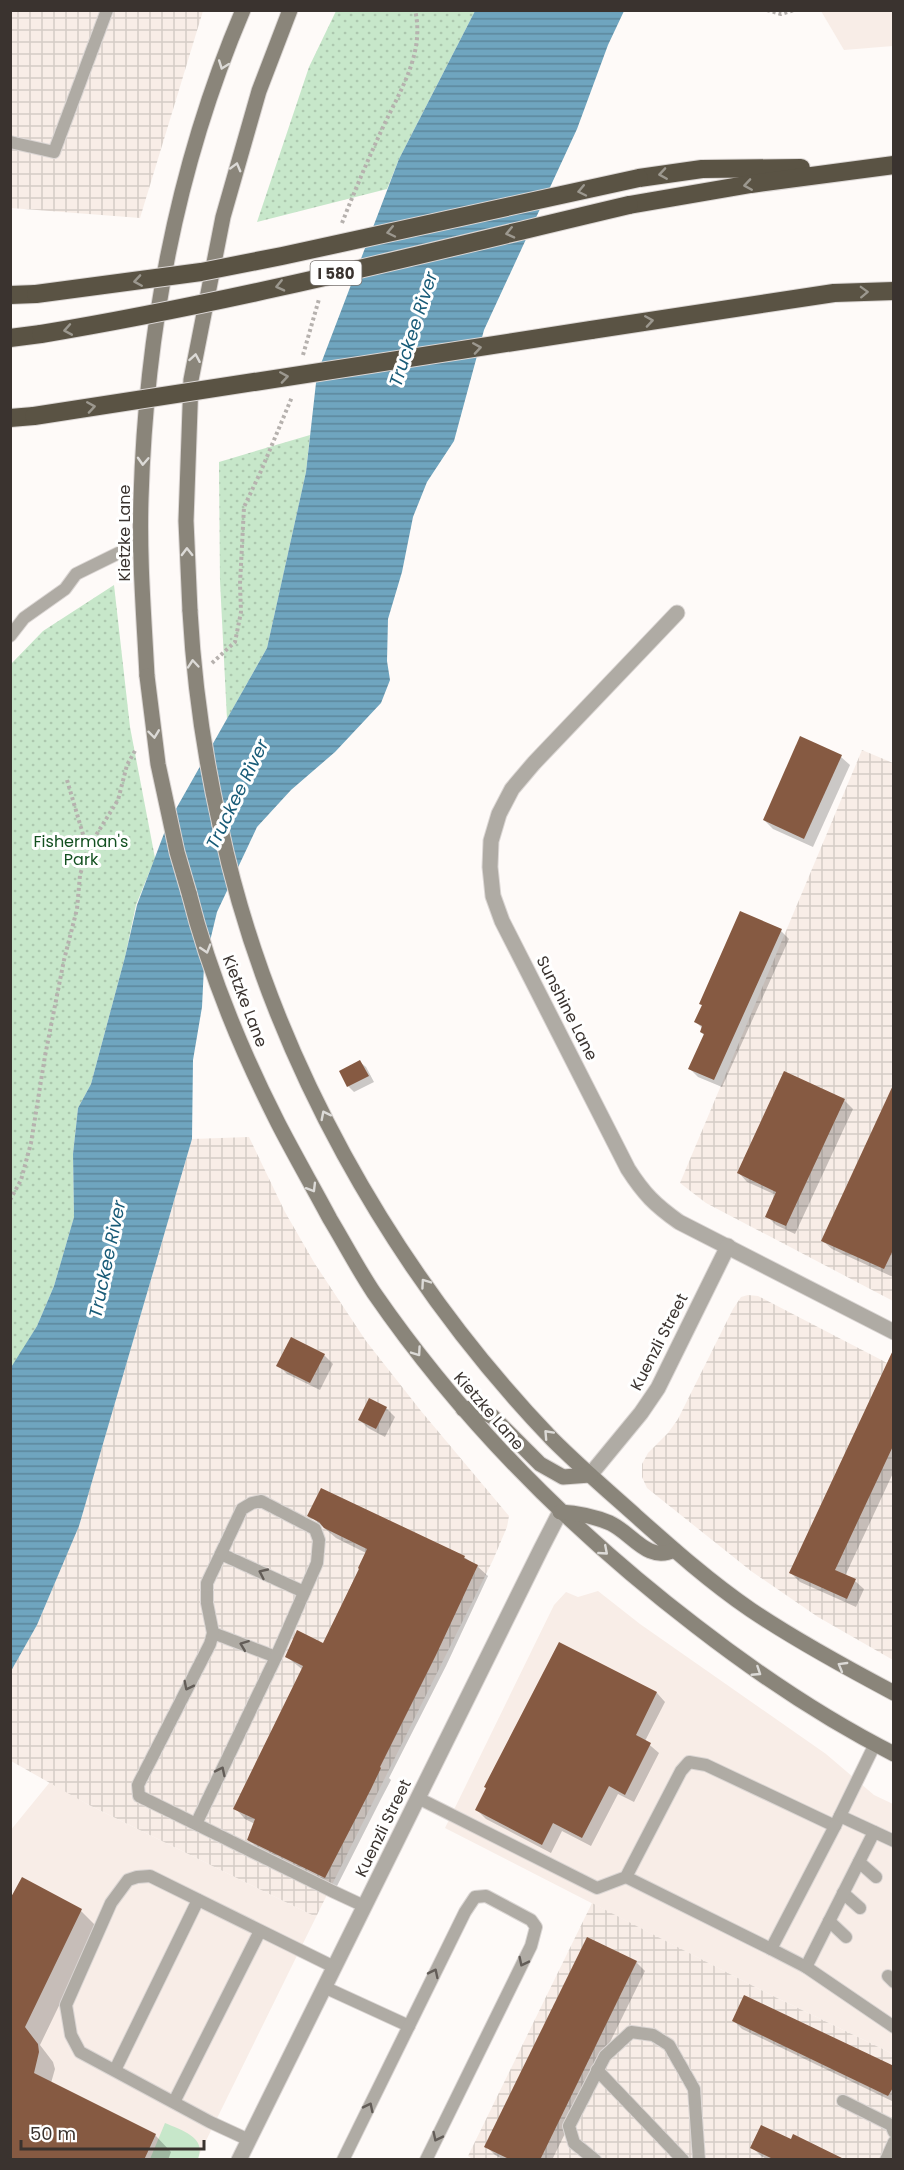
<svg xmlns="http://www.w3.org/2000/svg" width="904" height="2170" font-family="Poppins,sans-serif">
<defs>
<pattern id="industrial-grid" width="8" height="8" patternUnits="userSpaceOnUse" patternTransform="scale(1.5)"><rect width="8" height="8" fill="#f8ede7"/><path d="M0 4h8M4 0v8" fill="none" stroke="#d5ccc6"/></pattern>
<pattern id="park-dots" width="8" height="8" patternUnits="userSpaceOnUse" patternTransform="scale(1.5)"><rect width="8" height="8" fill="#c7e7ca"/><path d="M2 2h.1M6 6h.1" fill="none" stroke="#acc7ae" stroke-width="1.8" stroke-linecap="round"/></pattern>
<pattern id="water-rules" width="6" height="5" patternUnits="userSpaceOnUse" patternTransform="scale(1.5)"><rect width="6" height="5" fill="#6fa5bf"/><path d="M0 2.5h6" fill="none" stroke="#5c879c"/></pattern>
</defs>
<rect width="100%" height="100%" fill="#fefaf8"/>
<g fill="#f8ede7">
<polygon points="821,11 893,11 893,46 844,50"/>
<polygon points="598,1591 640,1624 826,1754 874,1795 893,1804 893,2054 771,1995 445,1828 554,1605 566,1592 578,1597"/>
<polygon points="50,1782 87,1804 316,1917 197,2159 11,2159 10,1831"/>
</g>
<g fill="url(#industrial-grid)">
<polygon points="10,11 203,11 140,218 11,208"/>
<polygon points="862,750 893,763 893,1301 706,1203 680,1183"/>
<polygon points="249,1137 285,1212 315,1264 366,1341 421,1411 509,1516 507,1527 493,1560 316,1917 87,1804 11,1761 10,1671 37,1625 79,1525 192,1139"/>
<polygon points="748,1295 758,1296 893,1366 893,1660 818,1617 751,1571 647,1488 642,1477 642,1464 648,1453 668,1433 678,1419 733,1309 741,1297"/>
<polygon points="592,1903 771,1995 893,2054 893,2159 474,2160 468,2156"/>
</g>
<g fill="url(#park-dots)">
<polygon points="336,11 475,11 399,159 387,189 257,222 309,67"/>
<polygon points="310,435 306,472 267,648 227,719 220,581 219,462"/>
<polygon points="114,585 130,727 155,858 136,905 125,957 91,1084 78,1108 73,1154 74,1217 54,1286 37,1326 11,1369 11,664 43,631"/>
</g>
<path fill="#c7e7ca" d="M165 2123C181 2130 207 2137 198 2159H150Z"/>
<polygon fill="url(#water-rules)" points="475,11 624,11 608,45 577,129 484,330 454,441 427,482 413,517 402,572 388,619 387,661 390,680 381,703 335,752 291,790 257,827 217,912 204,966 202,1007 193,1060 192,1139 79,1526 37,1625 11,1671 10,1369 37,1326 54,1286 74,1217 73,1154 78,1108 91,1084 125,957 137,905 168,823 267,648 306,472 317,374 399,159"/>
<g fill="#0003">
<polygon points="841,757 850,765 813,847 773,829 764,820"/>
<polygon points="781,931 789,939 722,1087 698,1077 690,1069 705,1036 701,1032 703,1029 696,1022 703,1006 700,1004"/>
<polygon points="360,1062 366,1067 374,1082 354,1092 348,1086"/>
<polygon points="894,1097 894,1276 893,1277 832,1249 823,1241"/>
<polygon points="844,1100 853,1109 795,1234 776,1225 767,1216 776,1195 747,1182 739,1173"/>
<polygon points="324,1355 333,1364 320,1390 287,1374 278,1365"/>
<polygon points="894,1384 894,1471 845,1576 855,1581 864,1589 856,1607 800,1582 791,1573"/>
<polygon points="386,1408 395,1417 385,1437 368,1428 359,1419"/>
<polygon points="309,1515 464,1557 477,1566 488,1576 446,1666 389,1778 391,1780 381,1799 336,1888 259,1850 248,1839 255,1824 245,1819 235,1808 303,1670 287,1657 324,1645 366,1553 336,1538"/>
<polygon points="559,1644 657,1693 665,1702 645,1741 659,1753 634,1802 618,1794 591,1846 562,1831 551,1853 486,1819 477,1810"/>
<polygon points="22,1879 81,1911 97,1927 40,2045 53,2062 55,2069 51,2083 155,2135 171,2152 168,2160 10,2160"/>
<polygon points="636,1962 645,1971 552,2160 504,2160 495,2155 486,2146"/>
<polygon points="733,2020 894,2068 894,2102 742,2029"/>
<polygon points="752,2147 843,2160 768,2160 761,2156"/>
</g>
<g fill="#865a42">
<polygon points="800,736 842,755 804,839 763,820"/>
<polygon points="740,911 782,929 714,1080 688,1069 704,1034 700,1032 702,1026 694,1022 702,1005 699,1004"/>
<polygon points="360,1060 369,1076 347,1087 339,1071"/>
<polygon points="784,1071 845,1099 786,1226 765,1217 776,1192 737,1173"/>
<polygon points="894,1083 894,1248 884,1269 821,1241"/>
<polygon points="291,1337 325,1354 310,1383 276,1366"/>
<polygon points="894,1348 894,1444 835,1570 856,1579 847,1599 789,1573"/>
<polygon points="369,1398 387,1407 376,1429 358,1420"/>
<polygon points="321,1488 465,1556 464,1558 478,1565 436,1655 380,1767 381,1768 371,1789 325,1878 247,1840 255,1819 233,1809 303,1666 285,1657 297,1630 323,1643 359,1569 358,1568 367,1549 324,1528 319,1522 307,1516"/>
<polygon points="559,1642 657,1692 636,1735 651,1743 625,1795 609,1786 582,1838 553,1823 542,1845 475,1810 486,1788 484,1787"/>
<polygon points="22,1877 82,1909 25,2027 38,2044 39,2052 34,2073 156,2134 144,2160 10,2160 10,1899"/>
<polygon points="587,1937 637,1961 540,2160 511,2160 484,2147"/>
<polygon points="744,1995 894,2066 894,2086 888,2096 732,2021"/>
<polygon points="761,2125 791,2139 793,2134 846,2160 775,2160 750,2148"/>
</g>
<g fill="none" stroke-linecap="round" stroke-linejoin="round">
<defs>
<g id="lane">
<polyline points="10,142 54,152 107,10"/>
<polyline points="10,636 24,618 65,589 76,574 141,542"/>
<polyline points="221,1554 304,1592"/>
<polyline points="213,1633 276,1657"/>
<polyline points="418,1798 597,1888 626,1877 681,1771 689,1762 706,1765 835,1826 875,1744"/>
<polyline points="840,1816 894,1841"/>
<polyline points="196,1824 276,1657 317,1563 319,1540 315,1529 261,1501 252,1503 242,1509 207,1583 207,1603 213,1633 210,1644 138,1785 139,1796 334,1892 364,1906"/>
<polyline points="859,1862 876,1877"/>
<polyline points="626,1877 771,1949 835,1826"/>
<polyline points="843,1893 860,1908"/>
<polyline points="829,1921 846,1937"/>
<polyline points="771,1949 806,1967 894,2027"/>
<polyline points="806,1967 874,1832"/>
<polyline points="888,1976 894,1982"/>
<polyline points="324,1987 409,2026"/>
<polyline points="115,2070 198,1900"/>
<polyline points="597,2070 683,2160"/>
<polyline points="843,2101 891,2125 894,2132"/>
<polyline points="174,2102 260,1931"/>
<polyline points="249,2140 210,2122 80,2052 71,2035 66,2005 111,1903 128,1880 137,1877 150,1876 334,1967"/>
<polyline points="343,2160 465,1912 475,1897 486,1896 531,1920 536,1927 531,1946 426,2160"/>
<polyline points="595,2160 574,2143 569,2126 605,2056 631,2032 653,2035 669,2045 694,2089 699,2160"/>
<polyline points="886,2160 894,2142"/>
</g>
<g id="street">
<path d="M677 613 534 763 512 789 499 814 491 841 490 867 493 896 502 921 628 1169C644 1194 655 1205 679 1222L894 1332"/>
<polyline points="590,1475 641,1413 658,1388 728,1246"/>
<polyline points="239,2160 541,1549 560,1512"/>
</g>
<g id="secondary">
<polyline points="190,611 186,521 191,380 223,217 259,91 290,10"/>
<path d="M147 676C144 617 139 558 141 498 146 332 177 165 243 10"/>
<path d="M220 825C268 1052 392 1272 552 1439 579 1466 608 1491 636 1516 673 1549 710 1582 751 1610 797 1641 845 1667 894 1693"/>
<path d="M189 893C209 973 241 1050 278 1123 295 1156 313 1187 330 1219 345 1244 358 1269 374 1293 463 1422 572 1531 696 1626 758 1674 823 1718 894 1754"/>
<polyline points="463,1409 476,1408 493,1417 540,1464 563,1477 590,1475"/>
<path d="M560 1512C579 1513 593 1516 610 1523 632 1533 647 1563 674 1550"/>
</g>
<g id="highway">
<polyline points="639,178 702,169 801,168"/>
<polyline points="629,205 751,184 894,165"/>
<polyline points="10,295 36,294"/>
<polyline points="591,330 834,293 894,291"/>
<polyline points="10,338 41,334"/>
<polyline points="10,418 34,416"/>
</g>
</defs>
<use href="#lane" stroke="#dbd6d4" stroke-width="14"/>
<use href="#street" stroke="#dbd6d4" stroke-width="17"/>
<use href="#secondary" stroke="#dbd6d4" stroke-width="17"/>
<use href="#highway" stroke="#dbd6d4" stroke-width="20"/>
<g stroke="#b6b1ae" stroke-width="4" stroke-dasharray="3 3" stroke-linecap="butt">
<polyline points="767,10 781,14 794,10"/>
<path d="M342 223C355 190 369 157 384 125 401 89 425 52 415 10"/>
<polyline points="303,355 319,299"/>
<polyline points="212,663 235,642 241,612 240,584 244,507 261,471 292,397"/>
<polyline points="67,780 87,848"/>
<polyline points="10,1200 21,1180 31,1143 45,1056 64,960 77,909 80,875 88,848 118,800 127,765 136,749"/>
</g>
<use href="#lane" stroke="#afaba4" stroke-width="12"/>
<use href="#street" stroke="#afaba4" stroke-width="15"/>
<use href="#secondary" stroke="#8a857a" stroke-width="15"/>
<use href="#highway" stroke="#5a5344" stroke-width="18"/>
<defs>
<g id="secondary-bridge">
<path d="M190 611C194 684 204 754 220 825"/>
<polyline points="147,676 158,764 177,852 189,893"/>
</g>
<g id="highway-bridge">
<polyline points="36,294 201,272 282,256 639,178"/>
<path d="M41 334C239 301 434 251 629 205"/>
<polyline points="34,416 591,330"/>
</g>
</defs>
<use href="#secondary-bridge" stroke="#dbd6d4" stroke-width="17" stroke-linecap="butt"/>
<use href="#highway-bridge" stroke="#dbd6d4" stroke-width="20" stroke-linecap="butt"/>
<use href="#secondary-bridge" stroke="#8a857a" stroke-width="15"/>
<use href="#highway-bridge" stroke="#5a5344" stroke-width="18"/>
</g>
<defs><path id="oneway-chevron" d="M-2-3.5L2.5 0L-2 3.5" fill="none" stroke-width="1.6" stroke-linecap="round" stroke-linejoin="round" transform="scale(1.5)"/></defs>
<g stroke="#dcdad7">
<use href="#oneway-chevron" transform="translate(223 65) rotate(110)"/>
<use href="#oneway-chevron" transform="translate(236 167) rotate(-75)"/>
<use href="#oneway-chevron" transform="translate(195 358) rotate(-80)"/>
<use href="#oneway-chevron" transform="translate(143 461) rotate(93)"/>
<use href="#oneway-chevron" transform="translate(187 552) rotate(-91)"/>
<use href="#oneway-chevron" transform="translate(193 664) rotate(-95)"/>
<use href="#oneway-chevron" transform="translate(154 734) rotate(83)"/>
<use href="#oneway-chevron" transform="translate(206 949) rotate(73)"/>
<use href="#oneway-chevron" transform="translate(325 1115) rotate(-117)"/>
<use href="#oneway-chevron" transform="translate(312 1188) rotate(59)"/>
<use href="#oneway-chevron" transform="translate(425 1283) rotate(-125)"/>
<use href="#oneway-chevron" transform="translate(417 1352) rotate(55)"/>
<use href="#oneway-chevron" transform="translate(548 1434) rotate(-133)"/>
<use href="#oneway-chevron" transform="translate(604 1551) rotate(41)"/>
<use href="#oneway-chevron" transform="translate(842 1666) rotate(-150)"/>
<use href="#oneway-chevron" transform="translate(757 1672) rotate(33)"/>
</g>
<g stroke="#9c988f">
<use href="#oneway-chevron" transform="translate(663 174) rotate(171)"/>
<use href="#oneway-chevron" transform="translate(748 185) rotate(171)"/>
<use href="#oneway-chevron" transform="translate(582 191) rotate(168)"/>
<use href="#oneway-chevron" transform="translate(391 232) rotate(168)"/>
<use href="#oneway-chevron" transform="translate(510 233) rotate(167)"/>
<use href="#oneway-chevron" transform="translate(138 281) rotate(171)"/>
<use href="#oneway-chevron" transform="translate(280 286) rotate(167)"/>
<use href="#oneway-chevron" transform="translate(864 292) rotate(-2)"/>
<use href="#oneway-chevron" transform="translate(649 321) rotate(-9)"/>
<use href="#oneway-chevron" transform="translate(68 330) rotate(170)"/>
<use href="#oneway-chevron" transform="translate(477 348) rotate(-9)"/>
<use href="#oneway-chevron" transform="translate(284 377) rotate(-9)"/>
<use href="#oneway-chevron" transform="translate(91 407) rotate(-9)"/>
</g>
<g stroke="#635d58">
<use href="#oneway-chevron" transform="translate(263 1573) rotate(-155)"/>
<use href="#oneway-chevron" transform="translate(244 1645) rotate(-159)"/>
<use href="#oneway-chevron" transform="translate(188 1686) rotate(117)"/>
<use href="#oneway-chevron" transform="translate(221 1771) rotate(-64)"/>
<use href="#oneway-chevron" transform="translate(523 1962) rotate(116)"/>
<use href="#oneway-chevron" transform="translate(434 1973) rotate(-64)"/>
<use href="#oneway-chevron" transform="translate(369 2107) rotate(-64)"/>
<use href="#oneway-chevron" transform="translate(437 2137) rotate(116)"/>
</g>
<g text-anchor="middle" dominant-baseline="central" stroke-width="6" stroke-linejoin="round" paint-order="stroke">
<rect fill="#fff" stroke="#75706d" stroke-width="1.5" x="310.5" y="261" width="51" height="24" rx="4.5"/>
<g font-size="15" font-weight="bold" fill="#3a332f">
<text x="336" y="273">I 580</text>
</g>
<g font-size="16" fill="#3a332f" stroke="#fff">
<text transform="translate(124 533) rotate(-90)">Kietzke Lane</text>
<text transform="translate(245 1001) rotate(69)">Kietzke Lane</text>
<text transform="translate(567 1008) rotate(63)">Sunshine Lane</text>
<text transform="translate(659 1342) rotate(-63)">Kuenzli Street</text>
<text transform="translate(489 1411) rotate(49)">Kietzke Lane</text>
<text transform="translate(383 1828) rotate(-64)">Kuenzli Street</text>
</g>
<g font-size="16" fill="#135020" stroke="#fff">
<text x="81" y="841">Fisherman's<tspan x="81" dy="18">Park</tspan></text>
</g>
<g font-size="18" font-style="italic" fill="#185b77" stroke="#fff">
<text transform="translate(413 329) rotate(-72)">Truckee River</text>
<text transform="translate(237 794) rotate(-64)">Truckee River</text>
<text transform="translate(107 1259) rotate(-78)">Truckee River</text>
</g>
</g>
<rect width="904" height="2170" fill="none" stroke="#3a332f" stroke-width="24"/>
<path d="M21 2140v9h183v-9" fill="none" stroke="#3a332f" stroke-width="3"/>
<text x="30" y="2140" font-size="18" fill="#3a332f" stroke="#ffffff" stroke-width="4.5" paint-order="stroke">50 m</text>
</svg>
